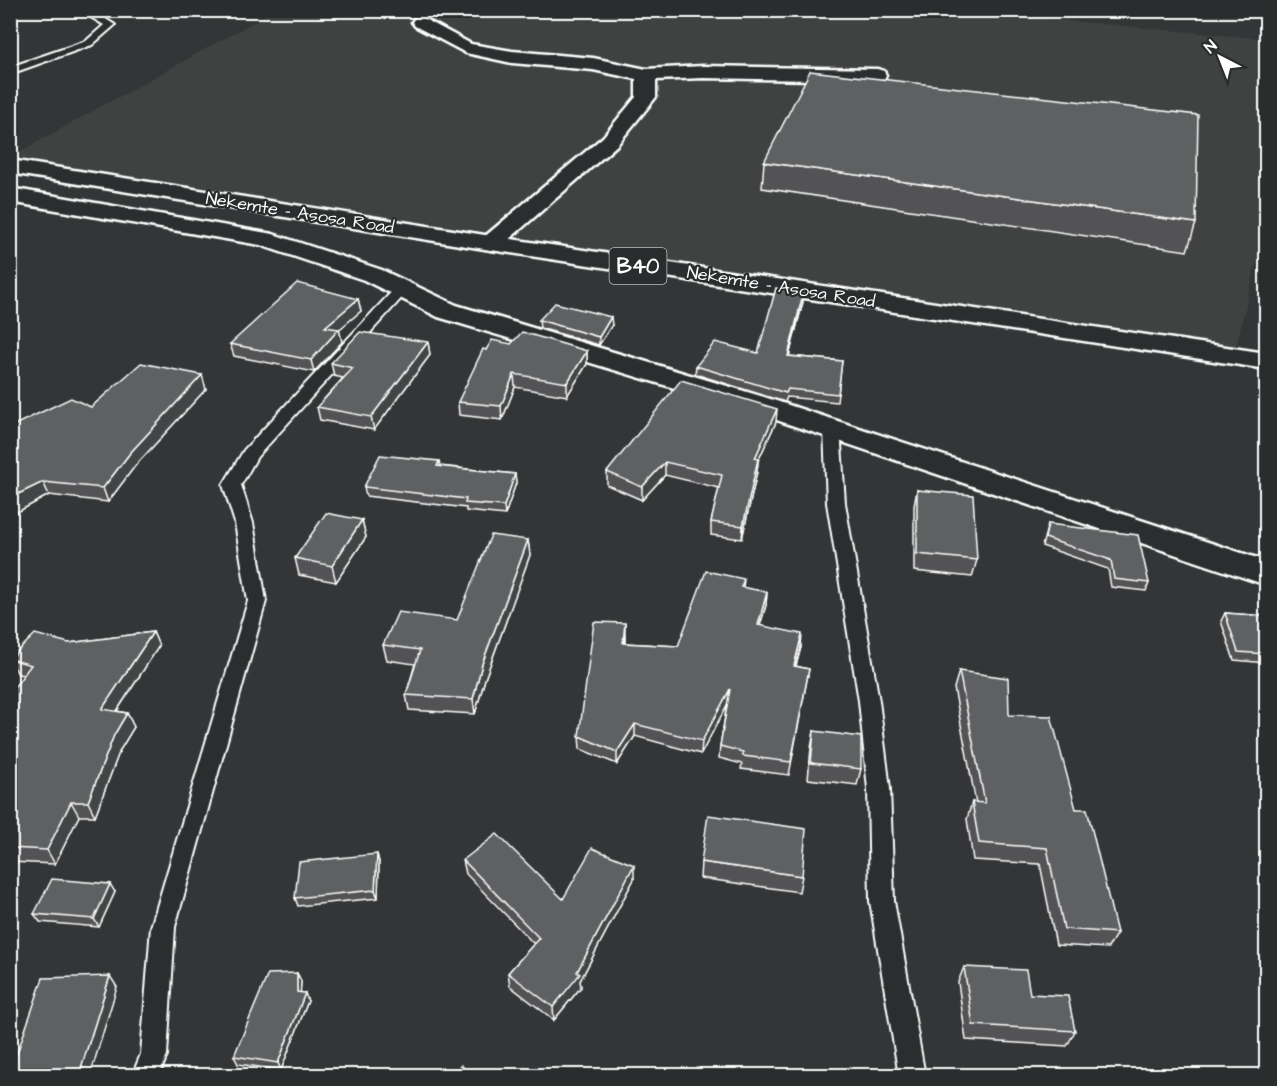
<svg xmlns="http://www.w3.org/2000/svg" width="1277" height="1086" font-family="'Architects Daughter',sans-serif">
<rect width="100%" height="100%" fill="#333536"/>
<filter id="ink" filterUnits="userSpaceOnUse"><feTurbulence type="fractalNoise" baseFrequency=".0167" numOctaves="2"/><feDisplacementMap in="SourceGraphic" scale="12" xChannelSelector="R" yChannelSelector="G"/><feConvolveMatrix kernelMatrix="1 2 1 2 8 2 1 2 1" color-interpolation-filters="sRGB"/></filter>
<g filter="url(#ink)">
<polygon fill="#404243" points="950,10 1266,39 1266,224 1231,367 11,171 10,157 274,11"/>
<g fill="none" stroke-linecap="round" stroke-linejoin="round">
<defs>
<g id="service">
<polygon points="97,10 108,10 101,16 115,25 92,45 10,74 10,67 86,41 104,25 89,16"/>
<polygon points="1256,10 1266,10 1266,16"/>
<polygon points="403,284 410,288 408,291 257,457 241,485 253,523 266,601 175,927 167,1055 159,1076 132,1076 141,1054 151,927 248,601 235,523 223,485 244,450 398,285"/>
<polygon points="832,424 840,429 845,503 879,701 890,789 894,901 925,1076 899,1076 870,901 868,789 859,701 827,503 824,429"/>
</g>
<g id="minor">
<polygon points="421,17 471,44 512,51 593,58 646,69 703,66 877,69 884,71 886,75 884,79 877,81 703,78 656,80 656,97 617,145 499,248 491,250 483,248 479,243 483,238 603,137 636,97 636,79 593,70 512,63 466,53 415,26 412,22 415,18"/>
<polygon points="10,188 273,234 382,270 456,305 764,397 1266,561 1266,585 744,409 438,317 364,280 260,245 10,202"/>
</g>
<polygon id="trunk" points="10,160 491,236 1266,353 1266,369 491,250 10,173"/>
</defs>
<use href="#service" stroke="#fff" stroke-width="4"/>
<use href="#minor" stroke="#fff" stroke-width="5"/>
<use href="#trunk" stroke="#fff" stroke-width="5"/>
<use href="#service" fill="#2a2d2e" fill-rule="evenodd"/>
<use href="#minor" fill="#2a2d2e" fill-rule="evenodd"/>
<use href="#trunk" fill="#2a2d2e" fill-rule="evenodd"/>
</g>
<g fill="#525354" stroke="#fff" stroke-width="1.5">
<polygon points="764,162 1196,223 1187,251 762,188"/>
<polygon points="358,299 361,311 339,329 342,342 314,372 234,356 230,344"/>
<polygon points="803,302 789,356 842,361 837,402 787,397 785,402 695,374 696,366 758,353"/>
<polygon points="539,320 612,325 599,345 540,328"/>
<polygon points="428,342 430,355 374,430 320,420 317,407 343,378 334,376 331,363"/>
<polygon points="511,344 587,351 587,364 567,396 515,387 502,420 459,415 458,402 486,350"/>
<polygon points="206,389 135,466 108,502 49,495 10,516 91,407"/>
<polygon points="776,422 758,461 757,472 742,539 711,535 711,522 719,488 665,475 642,500 607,485 607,472"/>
<polygon points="439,461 440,466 515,474 516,483 505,515 466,511 466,508 366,496 364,487"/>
<polygon points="917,490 977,560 972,577 914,571 914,506"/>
<polygon points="362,520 366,537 336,582 299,575 295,558"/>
<polygon points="1048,524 1149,583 1146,591 1111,587 1108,569 1042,546"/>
<polygon points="528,540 530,555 485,679 475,714 409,710 406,695 415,664 387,660 383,645 457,620"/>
<polygon points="744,579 743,588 767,592 766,605 760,626 801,647 796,666 809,669 789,775 741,769 742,764 719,758 720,746 727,704 701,754 635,736 617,764 580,749 579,736 625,636 625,643 678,646"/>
<polygon points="1225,613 1266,616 1266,663 1234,660 1221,621"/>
<polygon points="153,632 159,646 117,711 127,713 134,727 120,750 95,816 79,816 55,864 10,862 10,693 24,675 18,674 10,659 69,643"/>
<polygon points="959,671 1009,715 1076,809 1117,933 1108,948 1056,945 1040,864 973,860 967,819 972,802 976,803 954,688"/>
<polygon points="814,731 861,769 857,785 808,779 811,748"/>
<polygon points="377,854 379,862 378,898 298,906 295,898"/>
<polygon points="463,860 563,899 634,879 580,981 581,987 554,1020 510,986 508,973 534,944 466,874"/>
<polygon points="701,862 802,876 799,892 700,878"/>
<polygon points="115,892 99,927 40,922 34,914"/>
<polygon points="964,967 1030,994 1075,1031 1067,1046 966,1040 958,982"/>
<polygon points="297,973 301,981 300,992 308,1001 281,1070 238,1064 234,1056"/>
</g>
<g fill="#424445" stroke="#fff" stroke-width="1.5">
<polygon points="803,294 803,302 787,364 788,356"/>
<polygon points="358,299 361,311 327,340 325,327"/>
<polygon points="611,317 612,325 599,345 599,337"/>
<polygon points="339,329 342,342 314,372 311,360"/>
<polygon points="428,342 430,355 374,430 371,417"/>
<polygon points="587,351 587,364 567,396 567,383"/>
<polygon points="514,374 515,387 502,420 501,406"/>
<polygon points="202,375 206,389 135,466 108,502 103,488 130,453"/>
<polygon points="777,409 776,422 758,461 757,472 742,539 743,526 755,458"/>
<polygon points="665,462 665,475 642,500 642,487"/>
<polygon points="515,474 516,483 505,515 504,506"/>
<polygon points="43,482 49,495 10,516 10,498"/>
<polygon points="362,520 366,537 336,582 332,566"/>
<polygon points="528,540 530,555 485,679 475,714 473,699 482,664"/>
<polygon points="767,592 766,605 756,638 758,625"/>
<polygon points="625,623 625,636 623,655 623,643"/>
<polygon points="153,632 159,646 109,723 102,709"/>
<polygon points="802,634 801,647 792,679 794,666"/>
<polygon points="730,689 729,701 701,754 702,741"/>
<polygon points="127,713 134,727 120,750 95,816 88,802 114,735"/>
<polygon points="635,724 635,736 617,764 617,752"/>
<polygon points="71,802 79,816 55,864 47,850"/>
<polygon points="377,854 379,862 378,898 375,890"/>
<polygon points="634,865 634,879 580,981 581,987 554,1020 553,1007 577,972"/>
<polygon points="110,884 115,892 99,927 94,919"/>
<polygon points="297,973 301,981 300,1000 297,992"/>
<polygon points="110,976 117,987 90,1076 80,1076 81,1068"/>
<polygon points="305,993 308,1001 281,1070 278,1063"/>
</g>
<g fill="#5f6162" stroke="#fff" stroke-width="1.5">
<polygon points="810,71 1198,115 1196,223 764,162"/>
<polygon points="297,283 358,299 325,327 339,329 311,360 230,344"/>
<polygon points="776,288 803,294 788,356 842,361 838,394 788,389 786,393 696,366 715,342 758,353"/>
<polygon points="555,303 611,317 599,337 539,320"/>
<polygon points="360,332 428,342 371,417 317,407 353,368 331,363"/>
<polygon points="522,332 587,351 567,383 514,374 501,406 458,402 483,349 486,350 492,340 511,344"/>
<polygon points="141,363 202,375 130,453 103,488 43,482 10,498 10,427 71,398 91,407"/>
<polygon points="681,380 777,409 755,458 758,459 743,526 711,522 722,475 665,462 642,487 607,472"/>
<polygon points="380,455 439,461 437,466 515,474 504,506 465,503 466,499 364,487"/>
<polygon points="917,490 973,495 977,560 917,554"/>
<polygon points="326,513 362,520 332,566 295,558"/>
<polygon points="1048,524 1138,535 1149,583 1114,579 1111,560 1045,538"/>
<polygon points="491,535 528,540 482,664 473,699 406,695 420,650 383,645 398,612 457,620"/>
<polygon points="706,571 744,579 741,587 767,592 758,625 802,634 794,666 809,669 791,762 743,756 743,752 720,746 730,689 702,741 635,724 617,752 579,736 594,622 625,623 623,643 678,646"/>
<polygon points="1225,613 1266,616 1266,654 1238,652"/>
<polygon points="153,632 102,709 127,713 114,735 88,802 71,802 47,850 10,848 10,693 31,665 10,659 35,634 69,643"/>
<polygon points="959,671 1008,678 1009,715 1051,716 1076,809 1087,809 1117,933 1064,929 1047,848 979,843 972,802 985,803"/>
<polygon points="814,731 861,737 861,769 811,763"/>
<polygon points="708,815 806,829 802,876 701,862"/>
<polygon points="497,834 563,899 592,848 634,865 577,972 580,974 553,1007 508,973 539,938 463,860"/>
<polygon points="377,854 375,890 295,898 299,862"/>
<polygon points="52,879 110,884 94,919 34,914"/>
<polygon points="964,967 1026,970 1030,994 1068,996 1075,1031 973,1025"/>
<polygon points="297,973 297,992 305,993 278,1063 234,1056 268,974"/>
<polygon points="110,976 81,1068 83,1068 80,1076 10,1076 10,1065 13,1065 43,978"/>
<polygon points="461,1065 472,1076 451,1076"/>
</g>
</g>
<g text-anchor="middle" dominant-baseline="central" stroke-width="4.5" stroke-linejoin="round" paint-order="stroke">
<g font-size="18" fill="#fff" stroke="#2a2d2e">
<text transform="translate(300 213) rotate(9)">Nekemte - Asosa Road</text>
<text transform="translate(781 287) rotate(9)">Nekemte - Asosa Road</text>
</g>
<rect fill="#2a2d2e" stroke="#bfc0c0" stroke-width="1.5" x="609.5" y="248" width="57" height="36" rx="4.5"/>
<g font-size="21" font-weight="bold" fill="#fff">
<text x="638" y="266">B40</text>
</g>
</g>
<rect width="1277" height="1086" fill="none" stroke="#2a2d2e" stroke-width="36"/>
<rect x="18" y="18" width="1241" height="1050" fill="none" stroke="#fff" stroke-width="2" filter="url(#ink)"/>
<g transform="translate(1220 57) rotate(318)" stroke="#2a2d2e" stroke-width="4.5" paint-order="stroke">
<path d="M0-4.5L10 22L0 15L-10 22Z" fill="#ffffff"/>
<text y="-9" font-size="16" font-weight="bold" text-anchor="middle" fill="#ffffff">N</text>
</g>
</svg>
